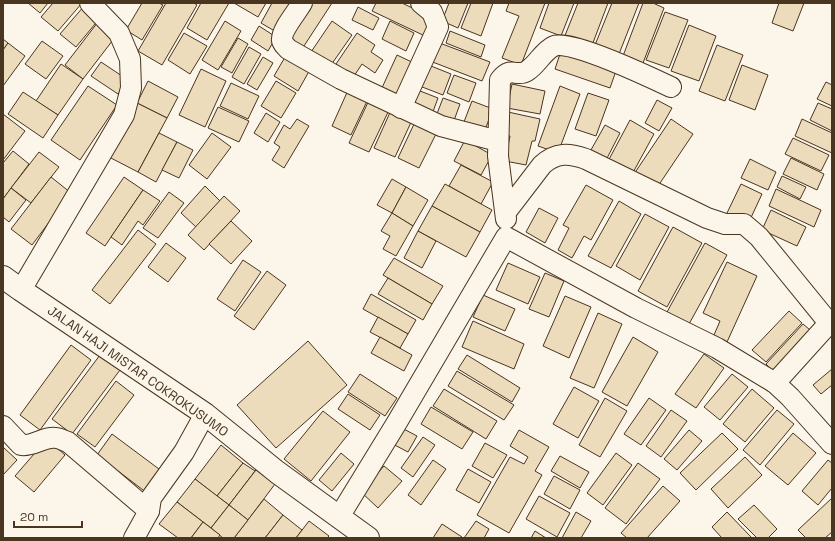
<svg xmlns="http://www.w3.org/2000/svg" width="835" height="541" font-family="'Space Grotesk',sans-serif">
<rect width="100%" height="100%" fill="#fbf6e9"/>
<g fill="#ecdcbc" stroke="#4a3520">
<polygon points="28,3 48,3 40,13"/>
<polygon points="53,3 82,3 58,31 41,17"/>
<polygon points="142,3 159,3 163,5 142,40 126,30"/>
<polygon points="166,3 194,3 197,5 162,65 138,51"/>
<polygon points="201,3 229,3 207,40 187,28"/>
<polygon points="234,3 266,3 258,17"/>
<polygon points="272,3 296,3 278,33 261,23"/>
<polygon points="306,3 332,3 302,49 284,38"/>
<polygon points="376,3 402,3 433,18 425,36 372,11"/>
<polygon points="449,3 468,3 458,28 442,21"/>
<polygon points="471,3 493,3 481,36 461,28"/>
<polygon points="509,3 545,3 521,65 502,58 519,16 506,11"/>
<polygon points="549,3 574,3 561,36 540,28"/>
<polygon points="578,3 608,3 591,48 564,38"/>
<polygon points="612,3 639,3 619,54 595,45"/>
<polygon points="643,3 653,3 664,8 643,63 623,56"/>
<polygon points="779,3 804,3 793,31 772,23"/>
<polygon points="85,5 100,18 76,47 60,34"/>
<polygon points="358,7 379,18 373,30 352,20"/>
<polygon points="665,12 688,20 669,68 646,60"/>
<polygon points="225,21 241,31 218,70 202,60"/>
<polygon points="332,21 352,35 331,65 311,52"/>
<polygon points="390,21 414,33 406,51 382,39"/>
<polygon points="98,22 116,36 83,79 65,65"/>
<polygon points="689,25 716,36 699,81 671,71"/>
<polygon points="259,26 276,37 268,51 251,40"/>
<polygon points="450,31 485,45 481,57 446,43"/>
<polygon points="184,33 207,46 190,74 168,60"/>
<polygon points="357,33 375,45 371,52 383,60 375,73 362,64 354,76 336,64"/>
<polygon points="238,38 248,44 232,73 221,67"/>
<polygon points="3,39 8,43 3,50"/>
<polygon points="42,41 63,56 46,79 25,64"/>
<polygon points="437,42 490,62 482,81 430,61"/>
<polygon points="8,43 25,56 3,86 3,50"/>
<polygon points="717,45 743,55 725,101 699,91"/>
<polygon points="249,47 261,54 244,84 232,77"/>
<polygon points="562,48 617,68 610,88 555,69"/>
<polygon points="288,52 312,66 298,91 274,76"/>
<polygon points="397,55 418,65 402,100 381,90"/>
<polygon points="263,57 273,63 257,90 247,84"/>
<polygon points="101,62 128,80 118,94 91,76"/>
<polygon points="61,64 83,79 58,115 36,101"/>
<polygon points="426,64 451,74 443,95 417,85"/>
<polygon points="742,65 768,75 755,110 729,100"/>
<polygon points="201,69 226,81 205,127 179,115"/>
<polygon points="454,75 476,83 469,102 447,93"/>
<polygon points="148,81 178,97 167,118 137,103"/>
<polygon points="276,81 296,93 281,118 261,106"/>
<polygon points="826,82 832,85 832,106 817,99"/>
<polygon points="231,83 259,96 248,119 220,106"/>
<polygon points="512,84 545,91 540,114 507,108"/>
<polygon points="88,86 117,105 80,160 51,140"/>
<polygon points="560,86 580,94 558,153 538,146"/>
<polygon points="349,88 369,97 351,135 332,126"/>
<polygon points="415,89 438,98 431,117 408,108"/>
<polygon points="23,92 58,115 43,138 8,114"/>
<polygon points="588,93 609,100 596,136 575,129"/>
<polygon points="370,98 390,108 369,152 349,143"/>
<polygon points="443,98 460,104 452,126 435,119"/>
<polygon points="657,100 672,108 659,131 645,123"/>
<polygon points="472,101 493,109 483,135 462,127"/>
<polygon points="137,103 167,118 138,172 109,157"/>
<polygon points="818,103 832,109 832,131 810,120"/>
<polygon points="218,107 249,121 239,142 208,128"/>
<polygon points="392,108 413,118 395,157 374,148"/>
<polygon points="508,112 540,119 535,141 532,141 526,165 505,161 510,136 503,135"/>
<polygon points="266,113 280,122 268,142 254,133"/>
<polygon points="3,114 25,131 3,160"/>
<polygon points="297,119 309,126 284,168 272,160 280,147 274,143 284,125 290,129"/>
<polygon points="671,119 693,134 654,192 632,177"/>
<polygon points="802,119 832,133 832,153 795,136"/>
<polygon points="630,120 654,134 630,178 606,165"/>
<polygon points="415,122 437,132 419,168 398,158"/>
<polygon points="605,125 620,133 603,166 587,157"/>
<polygon points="159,133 177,142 156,182 138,172"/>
<polygon points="212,133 231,147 207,179 189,165"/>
<polygon points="793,138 829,155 821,171 785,154"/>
<polygon points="465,140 492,155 481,175 454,161"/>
<polygon points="177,142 193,150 179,178 162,170"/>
<polygon points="13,151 29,164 3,199 3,163"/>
<polygon points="39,152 59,167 31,203 11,188"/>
<polygon points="791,158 824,174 817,190 783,174"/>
<polygon points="750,159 776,172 768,190 741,178"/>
<polygon points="461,165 493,182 481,204 449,186"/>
<polygon points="782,176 806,187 800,199 777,187"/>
<polygon points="51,177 71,193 32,245 11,229"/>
<polygon points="124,177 143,190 105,246 86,233"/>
<polygon points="392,179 406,187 392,213 377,205"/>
<polygon points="445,184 492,210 480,232 432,206"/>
<polygon points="741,184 762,194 748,224 727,213"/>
<polygon points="586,185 613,200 591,240 584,236 572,258 558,250 569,228 563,225"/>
<polygon points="205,186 220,201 196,227 181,213"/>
<polygon points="406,187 428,200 413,226 392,213"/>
<polygon points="11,188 26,200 9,222 3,217 3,199"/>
<polygon points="776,189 821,210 814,227 769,206"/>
<polygon points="143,190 160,201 143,225 138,221 122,245 111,237"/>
<polygon points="169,192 184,203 158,238 143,228"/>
<polygon points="224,196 240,211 204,250 188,235"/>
<polygon points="619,201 641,214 611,268 588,256"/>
<polygon points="432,206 480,232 466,257 418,231"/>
<polygon points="539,208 558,218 545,243 526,232"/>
<polygon points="771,210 806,227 797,246 762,230"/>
<polygon points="392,213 413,226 396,256 383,249 390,236 381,231"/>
<polygon points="645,214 669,227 640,280 616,266"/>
<polygon points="231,221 252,241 231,264 209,244"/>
<polygon points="673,227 702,243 667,307 638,291"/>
<polygon points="138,230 156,244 110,304 92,290"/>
<polygon points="418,231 436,241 422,268 404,258"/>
<polygon points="166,243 186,258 168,282 148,267"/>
<polygon points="705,243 727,255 689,324 667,312"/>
<polygon points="394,258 443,286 432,304 383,275"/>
<polygon points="243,260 261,272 235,311 217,299"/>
<polygon points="727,262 757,276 727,342 714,335 720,321 703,313"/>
<polygon points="508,263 540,277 528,304 496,290"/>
<polygon points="267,271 286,285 254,330 234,316"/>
<polygon points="545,273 564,281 549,317 529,309"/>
<polygon points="388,278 432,304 423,320 378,294"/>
<polygon points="371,294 416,320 408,334 363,309"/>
<polygon points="483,295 515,309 505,331 473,317"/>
<polygon points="565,296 591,307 569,358 543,346"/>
<polygon points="789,311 802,323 766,362 752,350"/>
<polygon points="598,313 622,324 594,388 570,378"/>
<polygon points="378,317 408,334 400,348 370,332"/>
<polygon points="473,321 524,344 514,369 462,347"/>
<polygon points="803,324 816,335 778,376 766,364"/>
<polygon points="380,337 412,355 404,371 371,353"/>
<polygon points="633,337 658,352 627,406 602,392"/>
<polygon points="308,341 347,385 276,448 237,405"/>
<polygon points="71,345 91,360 40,430 20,415"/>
<polygon points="103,351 123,366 72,434 52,419"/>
<polygon points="704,354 724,368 696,408 675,394"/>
<polygon points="467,355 520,388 512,402 458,369"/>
<polygon points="832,369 832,385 821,394 813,385"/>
<polygon points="457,371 514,405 504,420 448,386"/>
<polygon points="360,374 397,398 385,416 348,392"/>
<polygon points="732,374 748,387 720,420 704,407"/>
<polygon points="116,381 134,395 95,447 77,434"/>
<polygon points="574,387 599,401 578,438 553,424"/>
<polygon points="444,389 497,421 486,439 433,406"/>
<polygon points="752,389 774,408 745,442 723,424"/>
<polygon points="348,394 380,415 370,430 338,409"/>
<polygon points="605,398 627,411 600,457 579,445"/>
<polygon points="649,398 666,410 641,445 624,434"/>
<polygon points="431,407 473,432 462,449 421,424"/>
<polygon points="671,410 687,421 661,457 646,446"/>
<polygon points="777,410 794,424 760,465 743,450"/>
<polygon points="323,411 350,432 311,481 284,459"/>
<polygon points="398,426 417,436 408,452 389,442"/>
<polygon points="519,430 549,447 535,471 542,475 509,533 477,515 510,457 524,464 528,457 510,446"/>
<polygon points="689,430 702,441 677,470 664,459"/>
<polygon points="722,433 738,449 696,490 680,473"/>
<polygon points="793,433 816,453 788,485 765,466"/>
<polygon points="112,434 163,472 147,493 97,455"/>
<polygon points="423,437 435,445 413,477 401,468"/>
<polygon points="47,439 65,455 34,492 15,476"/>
<polygon points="485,443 507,455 493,478 472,466"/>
<polygon points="221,445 243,463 217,496 195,479"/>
<polygon points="3,447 17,460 3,475"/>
<polygon points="341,453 354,464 332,491 319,480"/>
<polygon points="616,453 632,465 603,505 587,493"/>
<polygon points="560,456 589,472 580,488 551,471"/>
<polygon points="745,457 762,475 728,508 711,489"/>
<polygon points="433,460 446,469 421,505 408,495"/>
<polygon points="828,460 832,463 832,488 818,505 802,491"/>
<polygon points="243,463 255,471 229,505 217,496"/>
<polygon points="638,463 660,479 626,524 605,508"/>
<polygon points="259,466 278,480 248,520 229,505"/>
<polygon points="384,466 402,481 378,508 361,492"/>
<polygon points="468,469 491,482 479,503 456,490"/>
<polygon points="554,476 580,490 570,509 544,494"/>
<polygon points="195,479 229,505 211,528 177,502"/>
<polygon points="663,486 680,501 647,538 627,538 621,533"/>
<polygon points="539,496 570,513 557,537 526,519"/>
<polygon points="832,498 832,532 825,538 806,538 798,530"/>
<polygon points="264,499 283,515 265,538 234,538"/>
<polygon points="177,502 203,522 191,538 178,538 159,524"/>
<polygon points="229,505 248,520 234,538 223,538 211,528"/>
<polygon points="754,505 777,529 768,538 757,538 738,519"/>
<polygon points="576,512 591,521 581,538 562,538"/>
<polygon points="727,512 752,538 722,538 712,527"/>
<polygon points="283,515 302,530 296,538 265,538"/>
<polygon points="309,521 329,536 327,538 296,538"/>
<polygon points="476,521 489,529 484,538 464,538"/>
<polygon points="203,522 220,535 218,538 191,538"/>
<polygon points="442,524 462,537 462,538 433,538"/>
<polygon points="535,531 546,538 531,538"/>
</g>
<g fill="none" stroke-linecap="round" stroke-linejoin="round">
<defs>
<g id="street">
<path d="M302 3C297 12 282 29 282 39 281 43 286 46 288 49L341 79 441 126 498 141"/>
<polyline points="401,108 438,27 432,12 421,3"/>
<path d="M506 212 542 165C556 152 569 153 586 159L707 218 725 224H744L759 237 829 323"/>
<path d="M506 219 498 156 500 80C512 65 516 78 527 71 537 65 543 51 554 46 570 39 652 78 671 87"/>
<polyline points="21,290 124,115 131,88 130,59 119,33 90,3"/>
<polyline points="775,383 832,320"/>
<path d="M3 426 21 445C33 447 44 436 56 438 60 438 64 441 68 442L149 511"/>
<polyline points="339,517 396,424 506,237 636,308 717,348 775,383 790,397 832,444"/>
<polyline points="134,538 149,511 151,498 184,452 205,414"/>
</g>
<polyline id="primary" points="3,277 21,290 205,414 277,472 368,538"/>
</defs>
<use href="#street" stroke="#4a3520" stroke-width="22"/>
<use href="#primary" stroke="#4a3520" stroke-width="24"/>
<use href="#street" stroke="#fbf6e9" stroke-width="20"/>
<use href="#primary" stroke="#fbf6e9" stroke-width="22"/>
</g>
<g text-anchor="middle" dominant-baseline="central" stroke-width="3" stroke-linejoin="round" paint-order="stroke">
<g font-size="13" fill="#4a3520" stroke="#fbf6e9">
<text transform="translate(138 371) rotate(35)">JALAN HAJI MISTAR COKROKUSUMO</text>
</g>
</g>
<rect width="835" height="541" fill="none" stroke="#4a3520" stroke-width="8"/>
<path d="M14 521v6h68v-6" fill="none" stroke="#4a3520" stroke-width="2"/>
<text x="20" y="521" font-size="12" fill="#4a3520" stroke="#fbf6e9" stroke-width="3" paint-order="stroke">20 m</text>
</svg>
